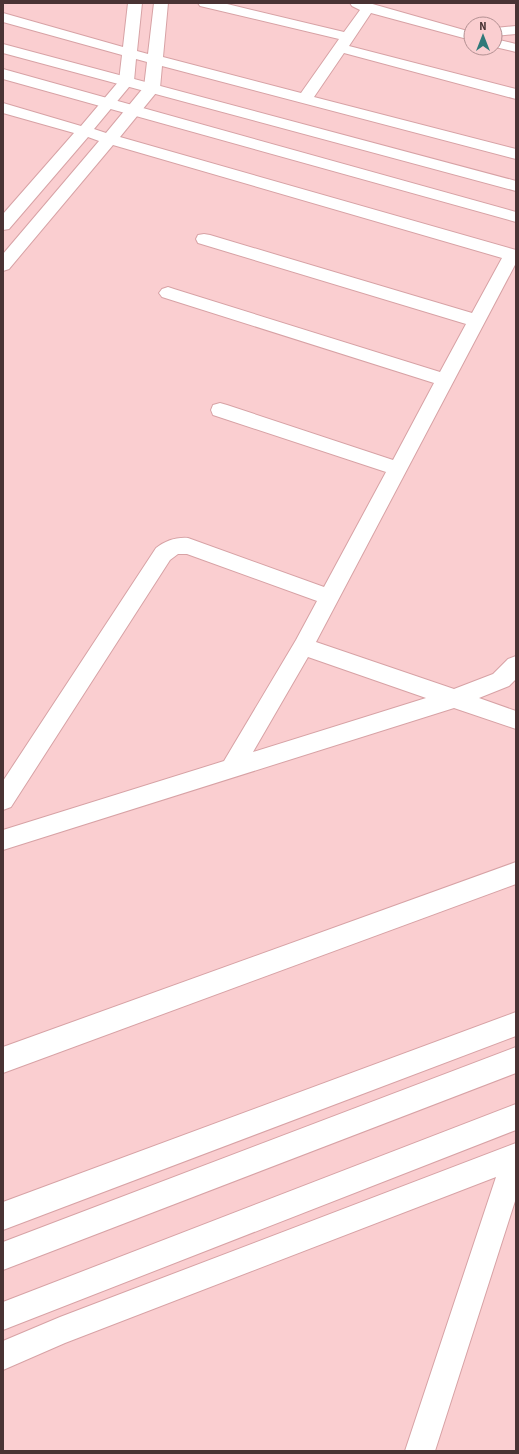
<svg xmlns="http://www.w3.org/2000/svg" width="519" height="1454" font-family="'Source Sans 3',sans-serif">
<rect width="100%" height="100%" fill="#faced0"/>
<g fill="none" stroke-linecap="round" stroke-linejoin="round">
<defs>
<g id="minor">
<path d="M128 3H142L137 51 148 54 154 3H168L163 57 301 93 339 39 200 6 198 3H223L344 32 360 10 352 6 350 3H369L471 32V40L371 13 349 46 516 89V99L344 53 314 97 516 149V159L162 66 160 88 120 137 516 250V263L316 642 454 689 493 674 508 659 516 656V679L509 686 479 698 516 711V729L454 708 3 850V830L224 761 296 640 317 601 187 554H178L170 560 11 807 3 810V781L156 548C165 541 176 537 188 538L324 587 386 472 213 415 211 410 213 405 220 403 227 405 393 460 434 383 162 297 159 293 162 289 168 287 174 289 440 372 466 324 198 243 196 239 198 235 204 234 210 235 472 313 502 258 113 145 9 269 3 271V254L99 141 88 137 9 229 3 230V214L74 133 3 113V103L81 126 119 81 122 55 3 22V13L123 47ZM136 59 147 62 144 87 106 133 94 129 134 81ZM308 657 426 698 253 752Z"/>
<polygon points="516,26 516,34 495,36 495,28"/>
<polygon points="495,39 516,44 516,52 495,47"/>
<polygon points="516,862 516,884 3,1073 3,1047"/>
<polygon points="516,1012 516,1036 3,1230 3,1202"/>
<polygon points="516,1047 516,1073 3,1270 3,1242"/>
<polygon points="516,1104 516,1130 3,1330 3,1302"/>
<polygon points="516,1143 516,1198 435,1451 405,1451 496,1177 65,1343 3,1370 3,1341 60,1317"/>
</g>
<g id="major">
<polygon points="3,44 516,181 516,191 3,53"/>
<polygon points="3,69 516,212 516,222 3,79"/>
</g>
</defs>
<use href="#minor" stroke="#d7a2a5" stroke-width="2"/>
<use href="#major" stroke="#d7a2a5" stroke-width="2"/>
<use href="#minor" fill="#fff" fill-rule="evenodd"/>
<use href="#major" fill="#fff" fill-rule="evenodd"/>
</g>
<rect width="519" height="1454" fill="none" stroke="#493334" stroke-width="8"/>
<g transform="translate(483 36)"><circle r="19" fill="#faced0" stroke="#b39092"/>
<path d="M0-3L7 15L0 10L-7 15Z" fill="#307979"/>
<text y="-6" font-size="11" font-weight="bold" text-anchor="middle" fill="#493334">N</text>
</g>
</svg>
